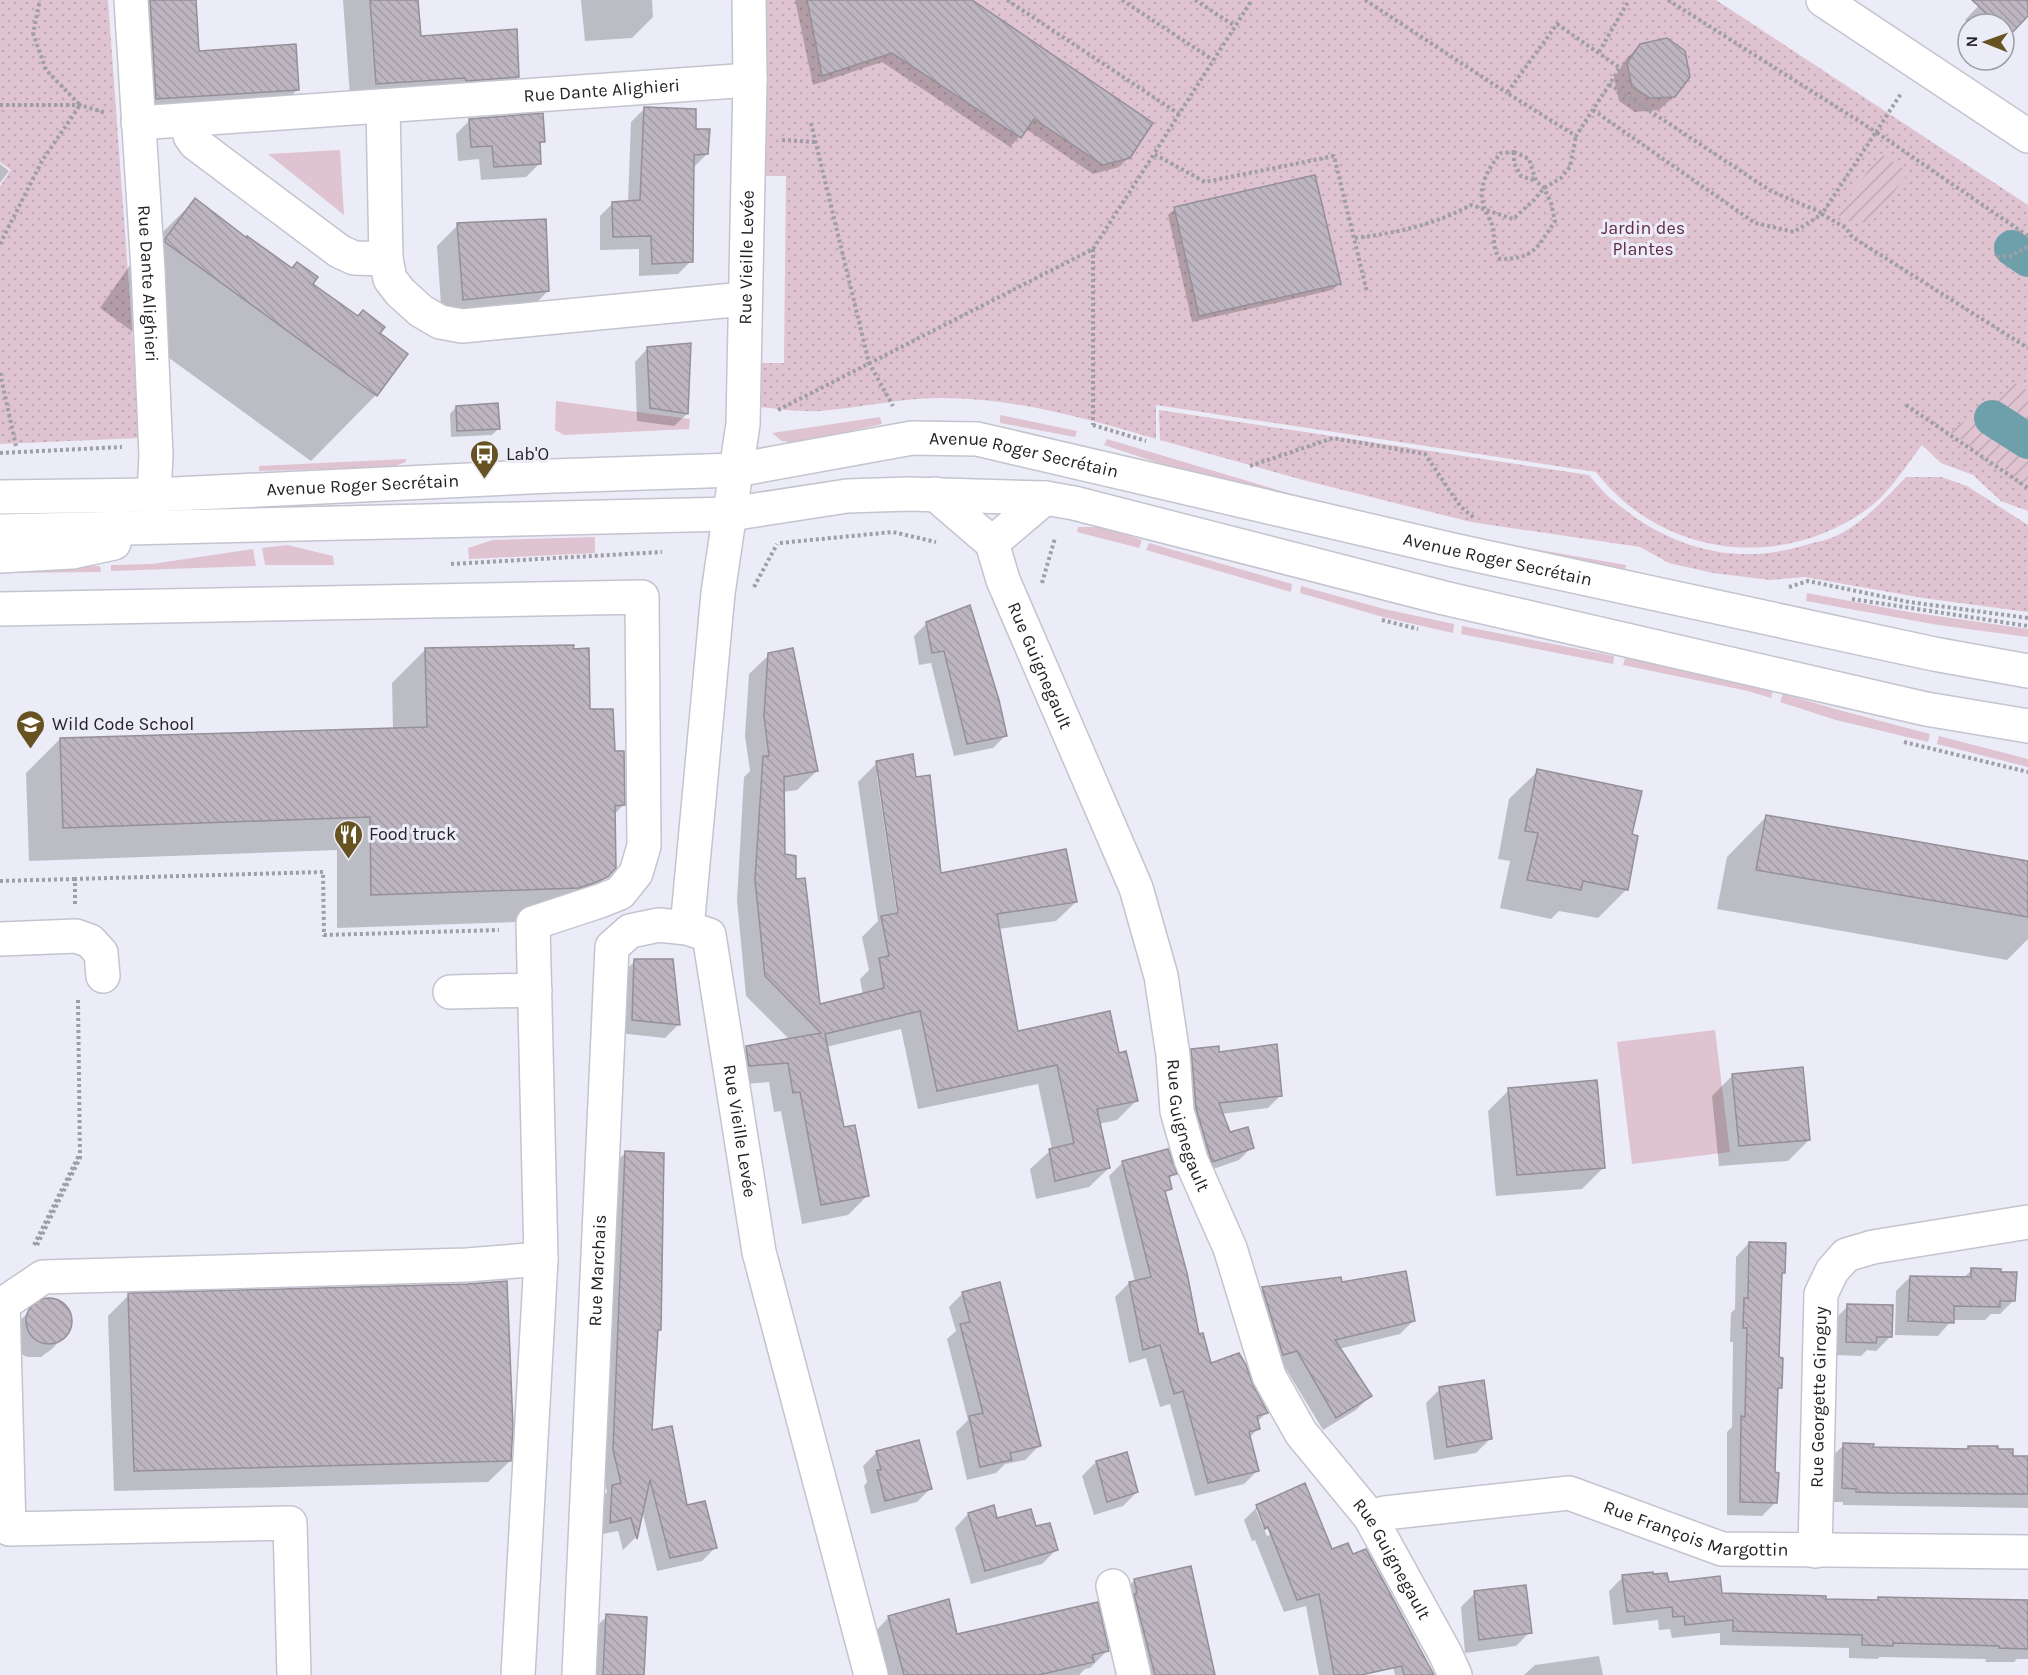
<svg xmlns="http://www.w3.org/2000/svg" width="2028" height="1675" font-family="Karla,sans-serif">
<defs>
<pattern id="park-dots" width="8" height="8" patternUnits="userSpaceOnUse" patternTransform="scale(1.5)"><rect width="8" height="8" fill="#dfc3d0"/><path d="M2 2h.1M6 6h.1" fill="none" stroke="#bfa7b3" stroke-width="1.8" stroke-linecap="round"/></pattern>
<pattern id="garden-furrows" width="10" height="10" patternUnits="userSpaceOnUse" patternTransform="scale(1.5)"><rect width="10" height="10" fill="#dfc3d0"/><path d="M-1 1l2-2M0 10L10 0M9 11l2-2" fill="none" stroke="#bfa7b3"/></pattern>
<pattern id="building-back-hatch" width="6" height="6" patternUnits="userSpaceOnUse" patternTransform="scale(1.5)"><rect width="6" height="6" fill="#bdb6c0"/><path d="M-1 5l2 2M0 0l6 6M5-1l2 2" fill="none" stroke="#a29ca5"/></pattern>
</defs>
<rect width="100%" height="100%" fill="#ebecf7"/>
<g fill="#dfc3d0">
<polygon points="340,150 344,215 268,154"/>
<polygon points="556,401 690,419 689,429 564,435 555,430"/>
<polygon points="1000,415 1077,431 1075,437 1000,423"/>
<polygon points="880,417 882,424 796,443 782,441 772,433"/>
<path d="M1107 439 1321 503 1482 540 1626 565 1625 570C1588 564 1550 560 1513 553 1375 527 1237 490 1104 445Z"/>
<polygon points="406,459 406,462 392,467 259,471 259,466"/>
<polygon points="1078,527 1101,527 1142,540 1139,548 1077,532"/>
<polygon points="595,537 595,553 469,559 468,548 493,540"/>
<polygon points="1149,543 1292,584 1291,592 1146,550"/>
<polygon points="287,545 333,556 334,565 265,565 262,548"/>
<polygon points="253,549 256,566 111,571 111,565 152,564"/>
<polygon points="100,566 101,572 0,573 0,568"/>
<polygon points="1301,586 1384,609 1454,624 1453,633 1383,617 1300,593"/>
<polygon points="1807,593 1909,612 2028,629 2028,637 1938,625 1806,601"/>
<polygon points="1462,626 1614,656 1613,664 1461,634"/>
<polygon points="1625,658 1750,682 1773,690 1771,698 1748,691 1623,665"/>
<polygon points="1783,694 1839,710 1930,734 1928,742 1836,720 1780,702"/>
<polygon points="1939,736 2028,759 2028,767 1937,744"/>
<polygon points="1715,1030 1730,1152 1632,1164 1617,1042"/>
</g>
<g fill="url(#park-dots)">
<polygon points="0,0 108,0 140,438 0,444 0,186 11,170 0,162"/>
<path d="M762 0H1716L2028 205V511L2001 501 1973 475 1941 463 1922 445C1904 468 1890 493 1866 510 1779 572 1661 556 1596 472L1156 405V439C1085 418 1015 398 941 398 900 398 860 408 819 411 800 412 779 409 760 407V363H784L786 176H762Z"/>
<path d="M1159 410 1589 475C1597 484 1604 494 1614 501 1669 548 1735 567 1805 545 1816 542 1830 540 1840 534 1864 522 1887 497 1906 477H1941L1967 486 2028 525V612L1923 598 1805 577 1770 580 1713 573 1669 563 1640 547 1471 522 1307 481 1160 440Z"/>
</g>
<g fill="url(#garden-furrows)">
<polygon points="1880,153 1909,172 1871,223 1848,221 1838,215"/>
<polygon points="2015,383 2028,391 2028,485 1950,432"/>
</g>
<g fill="#0003" fill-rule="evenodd">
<polygon points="127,0 194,0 198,53 298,89 277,110 136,119"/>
<polygon points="343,0 417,0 420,37 518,77 492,103 351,110"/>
<polygon points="581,0 652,0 653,17 632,38 585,41"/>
<polygon points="795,0 970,0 1129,157 1119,167 1093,174 1026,129 1010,147 882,62 813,85"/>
<polygon points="1984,0 2028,0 2028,14 2004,39 2004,24 1969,24 1965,20"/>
<polygon points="1641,45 1674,96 1659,110 1635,112 1619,101 1614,78 1626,59"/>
<polygon points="644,109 694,130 707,154 693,168 691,261 678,274 639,276 639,249 600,250 600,216 613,203 628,202 631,122"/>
<polygon points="470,120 543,141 538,146 540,163 526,177 481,180 479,159 458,161 456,134"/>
<polygon points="0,164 9,171 0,183"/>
<polygon points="195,200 406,355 376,395 311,461 100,308 130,265"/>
<polygon points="1175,209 1339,284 1332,290 1192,322 1168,215"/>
<polygon points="458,225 548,291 527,312 442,320 437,246"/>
<polygon points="647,349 687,414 674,426 637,421 635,362"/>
<polygon points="456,407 498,429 492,435 451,437 450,414"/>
<polygon points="927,623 1005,736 993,748 954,756 931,663 919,665 914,636"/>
<polygon points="426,649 588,711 613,752 623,805 614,815 607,876 573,911 544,921 337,928 337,850 29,861 26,773 60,739 393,729 392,683"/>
<path d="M769 655 817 771 797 790 782 792 783 855 794 881 818 1006 863 995 860 979 869 970 862 937 878 921 858 782 877 763 915 778 940 874 1076 902 1056 921 998 929 1016 1033 1118 1054 1136 1101 1117 1120 1099 1124 1109 1168 1089 1187 1036 1199 1030 1169 1052 1149 1038 1084 918 1109 901 1029 826 1047 843 1129 868 1195 848 1215 802 1224 781 1111 774 1112 769 1082 730 1085 727 1067 746 1048 790 1040 746 996 737 900 744 777 750 771 745 736 749 674ZM877 776H880L901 920H898Z"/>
<polygon points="1538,771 1630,835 1627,889 1598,918 1559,911 1551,919 1500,908 1510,861 1498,859 1509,799"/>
<polygon points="1766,817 2028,863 2028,939 2007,960 1717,909 1727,857"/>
<polygon points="635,961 679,1024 665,1038 618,1033 621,975"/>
<polygon points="1192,1050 1218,1054 1281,1095 1268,1108 1221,1114 1229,1134 1252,1147 1239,1160 1199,1174 1179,1063"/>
<polygon points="1733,1075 1809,1140 1788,1161 1719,1166 1712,1096"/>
<polygon points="1509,1090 1603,1168 1582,1189 1496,1196 1488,1111"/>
<polygon points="625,1153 660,1329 656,1333 650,1431 686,1507 716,1547 702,1561 657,1571 642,1510 635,1538 623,1550 618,1531 597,1535 599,1500 607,1492 600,1464 612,1166"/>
<polygon points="1123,1162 1175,1173 1168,1180 1170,1188 1164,1194 1197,1336 1209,1365 1251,1386 1266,1413 1257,1422 1258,1429 1249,1438 1257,1471 1244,1484 1195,1496 1170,1404 1160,1407 1146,1358 1129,1363 1115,1297 1129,1283 1135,1282 1109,1176"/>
<polygon points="1749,1243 1783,1272 1780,1275 1778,1359 1780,1387 1777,1391 1774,1474 1776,1502 1762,1516 1727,1515 1727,1432 1732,1427 1733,1342 1730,1342 1731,1313 1735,1309 1736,1257"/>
<polygon points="1972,1270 2014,1300 2000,1314 1991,1314 1985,1320 1952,1320 1938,1336 1895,1335 1896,1291 1910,1277 1963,1278"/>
<polygon points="1340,1279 1341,1283 1414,1320 1400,1334 1339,1349 1370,1396 1356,1410 1323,1430 1283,1364 1270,1367 1249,1302 1262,1289"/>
<polygon points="963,1293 1039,1446 1025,1460 1005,1464 996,1473 967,1480 956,1432 968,1420 947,1339 956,1331 949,1307"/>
<polygon points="129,1295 510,1461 488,1482 114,1491 108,1316"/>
<polygon points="45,1300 52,1300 65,1306 71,1320 66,1334 52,1349 41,1357 27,1357 21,1354 13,1342 16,1324 31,1310"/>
<polygon points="1848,1306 1890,1337 1876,1351 1867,1350 1861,1356 1833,1355 1834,1320"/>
<polygon points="1440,1389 1490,1439 1476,1453 1434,1460 1426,1403"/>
<polygon points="1844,1445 1872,1448 1965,1451 1969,1447 1997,1451 2012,1457 2028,1458 2028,1508 1843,1505 1843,1502 1829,1502 1830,1458"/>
<polygon points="877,1452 930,1489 917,1502 871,1514 864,1486 867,1482 863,1466"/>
<polygon points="1096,1462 1137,1492 1123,1506 1094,1515 1082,1476"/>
<path d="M1304 1485 1361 1675H1319L1306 1606 1284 1612 1255 1540 1252 1541 1244 1520 1257 1507ZM1256 1510H1260L1270 1535 1267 1536Z"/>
<polygon points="968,1514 996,1520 1056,1550 1042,1564 971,1584 955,1528"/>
<polygon points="1189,1568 1213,1675 1139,1675 1120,1595 1134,1581"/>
<polygon points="1623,1577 1721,1594 1824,1600 1876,1601 1878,1599 2028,1601 2028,1659 2017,1659 2014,1662 1985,1662 1986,1659 1880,1657 1877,1659 1849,1658 1849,1648 1720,1645 1720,1633 1672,1638 1670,1629 1659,1630 1658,1620 1613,1625 1609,1591"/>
<polygon points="1475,1593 1530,1632 1516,1646 1465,1653 1461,1607"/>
<polygon points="607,1616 643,1675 591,1675 593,1630"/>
<polygon points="889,1617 956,1636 1107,1651 1090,1668 1085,1669 1079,1675 882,1675 872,1635"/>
<polygon points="1384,1631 1432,1675 1395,1675"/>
<polygon points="1599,1656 1603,1675 1524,1675 1535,1665"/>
</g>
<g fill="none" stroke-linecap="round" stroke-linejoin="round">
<g stroke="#6ea0ac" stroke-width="36">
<polyline points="2012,248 2028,259"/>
<polyline points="1992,418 2028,441"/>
</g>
</g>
<g fill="url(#building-back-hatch)" stroke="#958f98" stroke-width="1.5">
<polygon points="150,0 196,0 199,51 296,44 299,90 156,99"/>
<polygon points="370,0 418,0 421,36 517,29 519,77 466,81 465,78 376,84"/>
<polygon points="807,0 972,0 1153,123 1130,158 1103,165 1034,119 1021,138 892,53 822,76"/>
<polygon points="1972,0 2028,0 2028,16 2010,35 2004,29 2004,24 1998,24"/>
<polygon points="1667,38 1685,51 1690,77 1675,97 1650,98 1632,87 1627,63 1640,44"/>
<polygon points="644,107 696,109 696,129 710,129 708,154 694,155 693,262 652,264 651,236 613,237 612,202 640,200"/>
<polygon points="543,113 545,142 540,142 541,164 494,167 492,146 471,147 469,119"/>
<polygon points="1315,175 1341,284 1199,316 1174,207"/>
<polygon points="195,198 247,238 247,236 292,268 297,262 318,277 313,284 358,316 363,310 385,327 380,333 408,354 377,396 165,242 165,239"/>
<polygon points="546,219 549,291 463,300 457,223"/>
<polygon points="691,343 688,414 650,408 647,347"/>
<polygon points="498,403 500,429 457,431 456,406"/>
<polygon points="970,605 999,700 1007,736 967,744 944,651 932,653 926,622"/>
<polygon points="574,645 573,649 589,648 590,709 613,709 615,751 624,751 625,805 615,806 616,868 608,877 594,883 579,888 371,895 370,817 63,828 60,738 427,727 425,648"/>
<polygon points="793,648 818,771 784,777 785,854 796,856 796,879 805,878 820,1004 884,988 879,958 889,956 881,916 898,913 876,761 913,754 916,777 930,775 941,873 1066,849 1077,902 997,914 1018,1031 1110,1011 1119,1053 1126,1051 1138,1101 1097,1109 1110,1168 1055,1181 1049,1149 1074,1143 1057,1065 937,1091 920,1011 825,1034 844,1127 855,1125 869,1196 821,1205 800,1092 793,1093 788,1063 749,1066 746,1046 821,1033 765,976 755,880 763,756 769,756 764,716 768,653"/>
<polygon points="1537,769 1642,791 1632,834 1638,836 1628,890 1583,881 1581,890 1527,880 1538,833 1525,831"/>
<polygon points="1766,815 2028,861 2028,917 1756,870"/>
<polygon points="634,959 673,959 680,1025 632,1020"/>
<polygon points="1277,1044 1282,1096 1219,1103 1230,1132 1248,1127 1254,1148 1212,1162 1196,1108 1191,1049 1219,1046 1219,1052"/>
<polygon points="1803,1067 1810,1140 1739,1146 1732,1074"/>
<polygon points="1597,1080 1605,1168 1517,1175 1508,1088"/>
<polygon points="1168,1149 1177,1174 1169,1176 1172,1189 1165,1191 1187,1273 1199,1334 1203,1333 1211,1363 1239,1353 1246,1365 1253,1385 1268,1413 1257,1416 1260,1429 1249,1432 1259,1471 1208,1483 1183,1391 1174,1394 1160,1345 1143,1350 1129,1282 1151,1277 1122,1161"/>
<polygon points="625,1151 664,1153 661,1330 658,1330 652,1430 672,1426 687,1505 705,1501 717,1548 670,1558 650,1480 637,1539 631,1518 610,1523 612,1485 621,1483 613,1450"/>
<polygon points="1749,1242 1786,1243 1785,1273 1782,1273 1779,1357 1783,1358 1782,1388 1778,1388 1775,1472 1779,1473 1777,1503 1740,1502 1741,1416 1745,1417 1747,1328 1743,1328 1744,1298 1748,1298"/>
<polygon points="1971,1268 2001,1269 2001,1272 2017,1272 2015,1301 2000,1301 2000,1307 1954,1306 1954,1323 1908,1321 1910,1276 1971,1277"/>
<polygon points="1406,1271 1415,1321 1335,1340 1372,1396 1336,1418 1297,1351 1283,1355 1262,1287 1341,1277 1342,1282"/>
<polygon points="507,1281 513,1427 511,1461 134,1471 128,1293 468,1284"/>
<polygon points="1000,1282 1041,1446 1010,1453 1012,1460 980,1467 969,1416 983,1413 960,1324 970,1322 962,1292"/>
<circle cx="49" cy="1321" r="23"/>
<polygon points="1847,1304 1893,1305 1892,1337 1877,1337 1876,1343 1846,1342"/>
<polygon points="1484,1380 1492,1439 1447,1447 1439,1387"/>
<polygon points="919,1440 932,1489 885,1501 877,1470 881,1470 876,1451"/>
<polygon points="1843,1443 1874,1444 1873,1447 1968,1449 1968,1446 1998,1446 1998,1449 2013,1449 2013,1456 2028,1456 2028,1494 1888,1493 1856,1492 1856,1489 1842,1488"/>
<polygon points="1127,1452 1138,1492 1107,1502 1096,1461"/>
<polygon points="1305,1483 1332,1549 1348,1543 1353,1554 1366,1549 1434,1675 1404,1675 1402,1666 1361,1675 1334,1675 1319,1594 1297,1600 1268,1527 1265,1529 1256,1505"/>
<polygon points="994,1505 997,1518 1031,1509 1036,1526 1050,1523 1058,1550 985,1571 968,1513"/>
<polygon points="1191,1566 1215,1675 1155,1675 1134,1594 1137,1593 1134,1579"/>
<polygon points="1653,1572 1653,1574 1667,1573 1669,1582 1720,1576 1722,1593 1826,1596 1826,1599 1878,1600 1878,1597 2028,1600 2028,1649 1999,1648 1999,1646 1893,1643 1893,1646 1862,1645 1862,1635 1733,1631 1733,1620 1685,1625 1684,1616 1673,1617 1672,1607 1627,1612 1622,1575"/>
<polygon points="1526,1585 1532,1633 1479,1640 1474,1591"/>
<polygon points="949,1599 957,1634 1098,1602 1109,1651 1092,1655 1094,1662 1039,1675 904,1675 888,1616"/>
<polygon points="606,1614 647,1617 644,1675 603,1675"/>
</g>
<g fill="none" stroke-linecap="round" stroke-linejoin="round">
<defs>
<g id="minor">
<path id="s1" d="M131 0 148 270 156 455 154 495"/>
<polyline points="1823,0 2028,136"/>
<polyline points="189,120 190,136 195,143 339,251 354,258 386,259 383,106"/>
<path id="s2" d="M138 123 750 80"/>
<polyline points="386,259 390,279 400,292 421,311 440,322 462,326 744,299"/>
<path id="s3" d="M935 494 992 543 1003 580 1136 888 1161 976 1173 1055 1177 1111 1191 1160 1230 1248 1269 1376 1301 1433 1370 1517 1445 1653 1455 1675"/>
<polyline points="992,543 1045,498"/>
<polyline points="0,609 642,597 644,846 636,873 620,893 600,901 533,923 541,1259 518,1675"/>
<path id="s4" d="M687 928 718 593 743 424 750 80 749 0"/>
<polyline points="0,939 76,936 90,941 101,953 103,976"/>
<polyline points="450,992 535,990"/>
<path id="s5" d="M1370 1517 1385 1513 1569 1493 1722 1549 2028 1552"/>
<path id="s6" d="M1815 1551 1821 1294 1832 1271 1846 1255 1873 1247 2028 1222"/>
<polyline points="1113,1586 1134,1675"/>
<polyline points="294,1675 290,1523 9,1529 3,1304 43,1277 467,1265 541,1259"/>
<path id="s7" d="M579 1675 612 947 630 931 659 925 687 928 709 935 759 1252 871 1675"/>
</g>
<g id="major">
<path id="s8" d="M0 497 154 495 552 476 736 470 912 438 977 439 1453 550 1934 654 2028 671"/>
<polyline points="0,531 730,514 847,496 909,494 1045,498 1074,503 1444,598 1926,709 2028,726"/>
<polyline points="0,556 72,552 114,543"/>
</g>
</defs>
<use href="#minor" stroke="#c3c4cf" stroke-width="36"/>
<use href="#major" stroke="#c3c4cf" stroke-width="36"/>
<g stroke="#9e9ea6" stroke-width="4" stroke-dasharray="3 3" stroke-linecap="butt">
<polyline points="1007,0 1179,114 1252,0"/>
<polyline points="1122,0 1213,60"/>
<polyline points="1195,0 1235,26"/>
<polyline points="1365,0 1507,93"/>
<polyline points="1668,0 1876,132 1902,92"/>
<polygon points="1557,24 1620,68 1576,136 1507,93"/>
<polyline points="1599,52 1629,0"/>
<polyline points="1609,84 1771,191 1822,213"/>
<polyline points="0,105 80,105 106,113"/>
<polyline points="1593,110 1755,223 1794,232 1822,214"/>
<polyline points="1179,114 1154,154 1205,182 1334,156 1367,292"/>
<polyline points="811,123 869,363 893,406"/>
<polyline points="782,140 816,142"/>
<path d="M1514 152 1529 159 1536 181 1544 188 1551 203 1555 221C1537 248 1534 259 1500 259 1492 248 1495 239 1493 227 1491 221 1487 215 1485 209 1476 189 1488 168 1501 153Z"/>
<polyline points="1514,152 1514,163 1521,176 1536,181"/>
<polyline points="2028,236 1876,132 1822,214 1846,228 1852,237 2028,348"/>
<path d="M1355 238C1396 233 1434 225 1471 205L1513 219 1533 201 1544 188 1561 178 1570 167 1576 136"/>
<polyline points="0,244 42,161 80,105 46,70 33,33 40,0"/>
<polyline points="1093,249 1093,425"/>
<polyline points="1997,257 2011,256 2028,246"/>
<polyline points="0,373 16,446"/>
<polyline points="1906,405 2028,488"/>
<polyline points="778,410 1093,249 1154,154"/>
<polyline points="1093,425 1146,441"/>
<polyline points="0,453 122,447"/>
<polyline points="1250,466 1333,438 1425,454 1460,506 1474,518"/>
<polyline points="780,543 893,532 936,542"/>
<polyline points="451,564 662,552"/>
<polyline points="1042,583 1055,538"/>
<polyline points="754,587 777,544"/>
<polyline points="1789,587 1808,581 1909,602 2028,618"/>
<polyline points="1852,599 2028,626"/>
<polyline points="1382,620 1418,629"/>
<polyline points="1904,742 2028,772"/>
<polyline points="0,881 75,879"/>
<polyline points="75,904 75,879 323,872 324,935 499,930"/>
<polyline points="34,1245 79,1155"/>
<polyline points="37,1245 80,1158 78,999"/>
</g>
<use href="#minor" stroke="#fff" stroke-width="33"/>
<use href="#major" stroke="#fff" stroke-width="33"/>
</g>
<defs>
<symbol id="bus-pin" viewBox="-11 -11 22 30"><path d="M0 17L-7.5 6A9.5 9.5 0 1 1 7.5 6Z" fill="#665321" stroke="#ebecf7"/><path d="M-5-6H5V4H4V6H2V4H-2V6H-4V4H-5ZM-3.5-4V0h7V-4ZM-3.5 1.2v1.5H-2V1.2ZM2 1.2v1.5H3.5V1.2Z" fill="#fff"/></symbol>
<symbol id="university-pin" viewBox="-11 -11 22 30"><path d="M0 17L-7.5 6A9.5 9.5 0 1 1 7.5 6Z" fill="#665321" stroke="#ebecf7"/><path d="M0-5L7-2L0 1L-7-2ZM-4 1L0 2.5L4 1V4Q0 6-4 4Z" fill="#fff"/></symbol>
<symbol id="restaurant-pin" viewBox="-11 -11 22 30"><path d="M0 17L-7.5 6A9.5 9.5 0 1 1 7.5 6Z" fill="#665321" stroke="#ebecf7"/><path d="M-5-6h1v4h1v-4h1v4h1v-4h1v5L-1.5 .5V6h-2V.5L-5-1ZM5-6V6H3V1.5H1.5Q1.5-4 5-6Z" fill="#fff"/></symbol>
</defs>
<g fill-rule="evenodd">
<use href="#bus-pin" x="468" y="438" width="33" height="45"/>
<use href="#university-pin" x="14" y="708" width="33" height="45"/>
<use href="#restaurant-pin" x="332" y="818" width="33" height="45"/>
</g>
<g text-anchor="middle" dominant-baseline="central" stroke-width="6" stroke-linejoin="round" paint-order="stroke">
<g font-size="18" fill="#232327" stroke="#ebecf7">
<text stroke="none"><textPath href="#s2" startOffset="465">Rue Dante Alighieri</textPath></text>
<text stroke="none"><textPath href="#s4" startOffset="674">Rue Vieille Levée</textPath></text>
<text stroke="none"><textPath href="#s1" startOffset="284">Rue Dante Alighieri</textPath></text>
<text stroke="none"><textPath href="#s8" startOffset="1029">Avenue Roger Secrétain</textPath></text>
<text stroke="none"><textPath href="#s8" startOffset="363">Avenue Roger Secrétain</textPath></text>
<text stroke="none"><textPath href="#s8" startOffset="1515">Avenue Roger Secrétain</textPath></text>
<text stroke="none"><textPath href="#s3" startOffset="207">Rue Guignegault</textPath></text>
<text stroke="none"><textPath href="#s3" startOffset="693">Rue Guignegault</textPath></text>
<text stroke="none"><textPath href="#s7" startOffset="1032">Rue Vieille Levée</textPath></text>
<text stroke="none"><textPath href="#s7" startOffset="405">Rue Marchais</textPath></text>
<text stroke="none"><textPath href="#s6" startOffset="154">Rue Georgette Giroguy</textPath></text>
<text stroke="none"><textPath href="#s5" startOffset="334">Rue François Margottin</textPath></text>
<text stroke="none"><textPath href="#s3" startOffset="1179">Rue Guignegault</textPath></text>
</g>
<g font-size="18" fill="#602b48" stroke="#ebecf7">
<text x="1643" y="228">Jardin des<tspan x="1643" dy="21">Plantes</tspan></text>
</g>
<g font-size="18" fill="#232327" stroke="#ebecf7" text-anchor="start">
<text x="506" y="454">Lab'O</text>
<text x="52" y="724">Wild Code School</text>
<text x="369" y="834">Food truck</text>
</g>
</g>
<g transform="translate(1986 42) rotate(271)"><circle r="28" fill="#ebecf7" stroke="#9b9ca4" stroke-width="1.5"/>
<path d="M0-4.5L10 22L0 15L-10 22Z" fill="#665321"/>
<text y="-9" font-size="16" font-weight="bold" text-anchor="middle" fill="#232327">N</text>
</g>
</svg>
